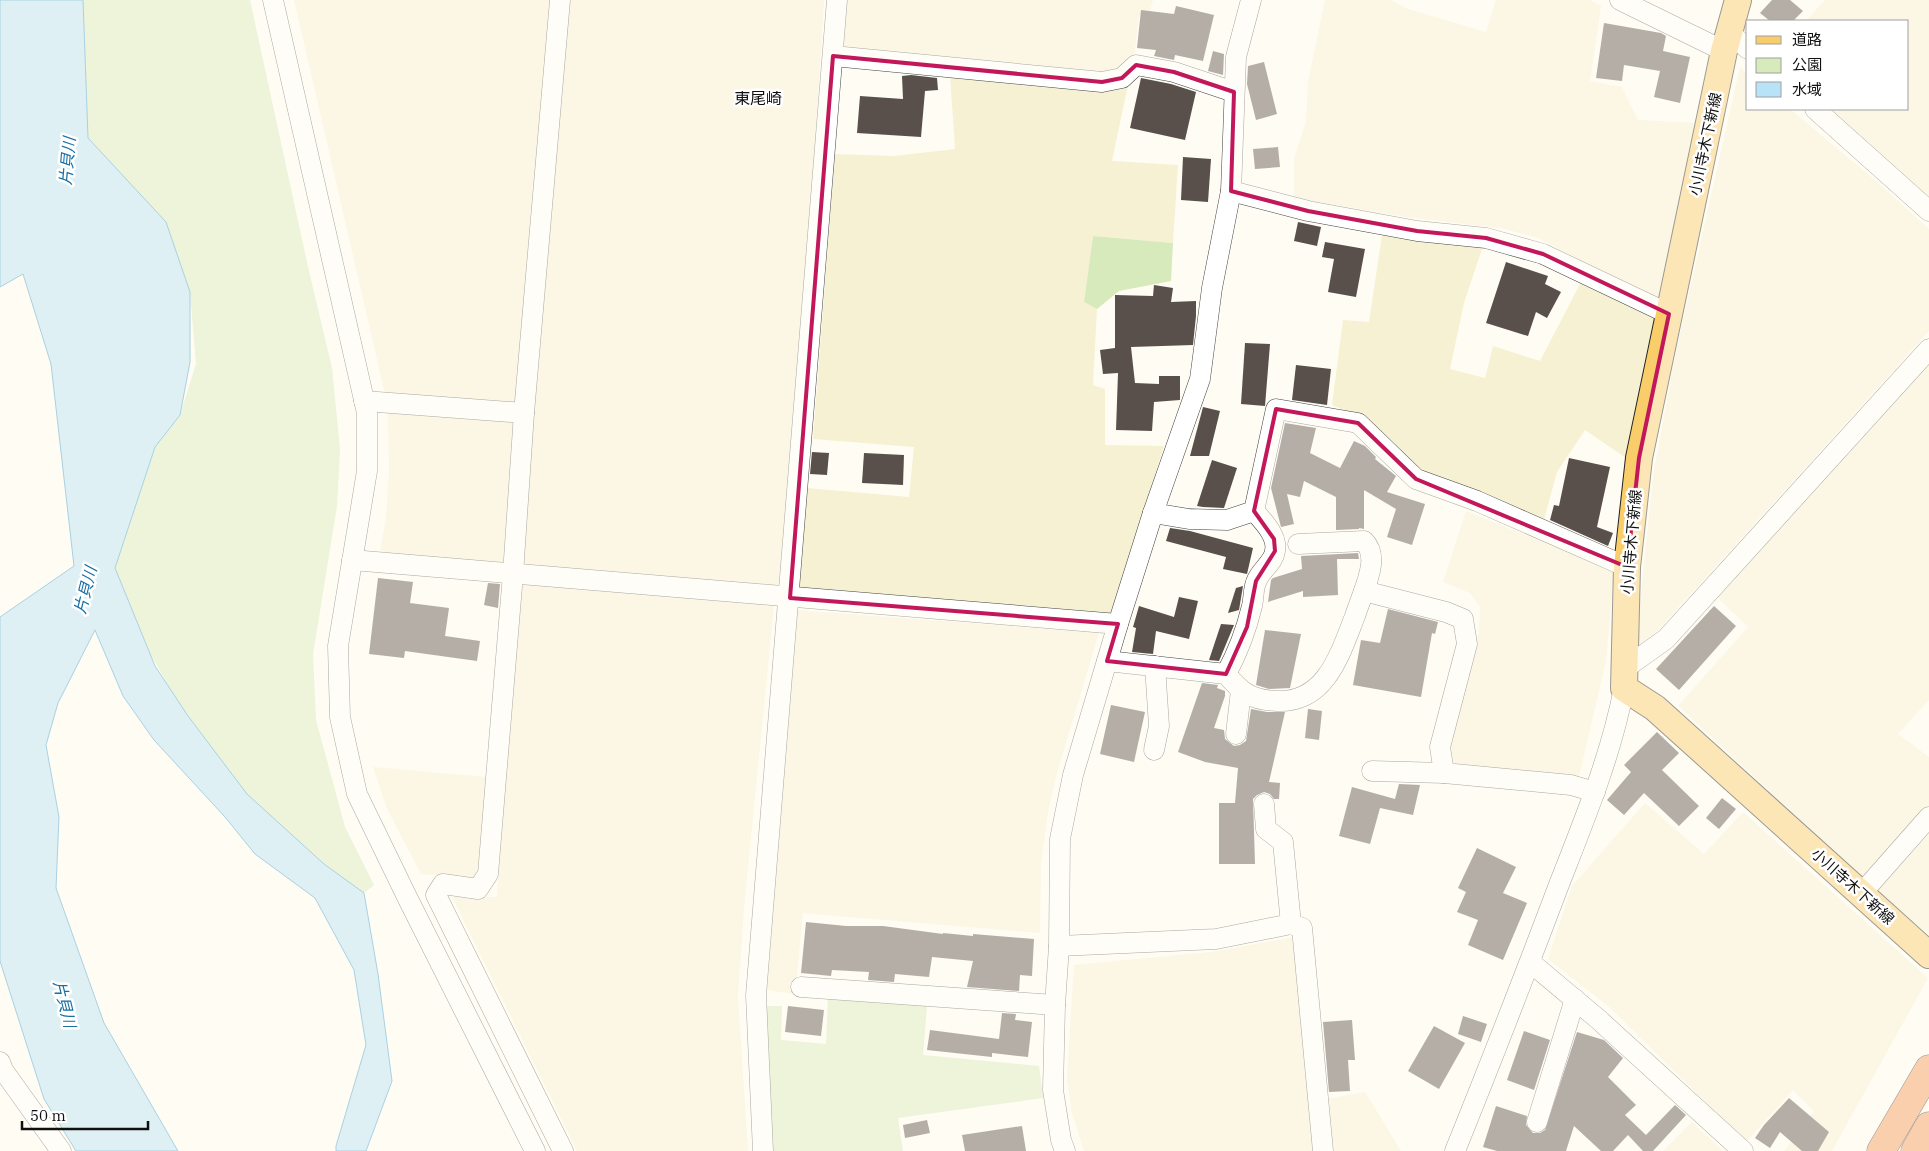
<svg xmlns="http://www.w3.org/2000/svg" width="1929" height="1151" font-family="'IBM Plex Serif','Noto Sans JP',serif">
<rect width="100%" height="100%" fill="#fffcf3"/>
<g fill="#f6f1d3">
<polygon points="294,0 550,0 520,382 503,566 379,557 386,519 389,472 388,413 384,390"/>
<polygon points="570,0 824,0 804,318 782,587 522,567 549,220"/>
<polygon points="847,0 1153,0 1150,11 1139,16 1134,58 1118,69 1102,74 842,50"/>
<polygon points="1325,0 1391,0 1408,9 1486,32 1496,0 1590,0 1601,6 1590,81 1622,87 1638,120 1697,123 1660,302 1538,238 1501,228 1412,218 1294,198 1294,158 1306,122 1308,82"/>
<polygon points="1825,0 1929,0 1929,202 1827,109 1908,109 1908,21 1806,21"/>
<polygon points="1740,67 1748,74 1748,109 1790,109 1877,182 1929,229 1929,331 1640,650 1637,632 1653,476 1676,351"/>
<polygon points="950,75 1128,85 1112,161 1178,165 1173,243 1093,236 1084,302 1097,309 1093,385 1105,389 1105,445 1164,446 1111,614 798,591 807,488 909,497 914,447 813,439 835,154 894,156 955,149"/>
<polygon points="1382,235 1483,246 1464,303 1450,369 1485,378 1493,346 1540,361 1581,282 1654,318 1626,458 1585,430 1557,472 1544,520 1434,477 1411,462 1388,437 1362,417 1332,405 1343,320 1369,322"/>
<polygon points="1929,357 1929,700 1898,734 1929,757 1929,805 1864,879 1678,706 1748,627 1715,595"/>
<polygon points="1466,511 1614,571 1606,661 1579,777 1457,766 1452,761 1448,750 1479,633 1480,607 1470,593 1443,582"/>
<polygon points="519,582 774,605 744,908 738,997 748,1151 577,1151 452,897 497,897"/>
<polygon points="796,610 1099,633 1057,773 1048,812 1041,863 1040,933 803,913 795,994 767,990"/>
<polygon points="373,767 487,777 477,880 421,874 387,809"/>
<polygon points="1645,803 1704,854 1743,812 1928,978 1832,1151 1784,1151 1814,1111 1793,1090 1746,1142 1608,1006 1548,959 1572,886"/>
<polygon points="1929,832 1929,934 1876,891"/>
<polygon points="1295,937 1315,1151 1084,1151 1072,1113 1067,1079 1074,965 1211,952"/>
<polygon points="1365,1092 1401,1151 1330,1151 1326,1099"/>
<polygon points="1692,1122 1723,1151 1663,1151"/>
</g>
<g fill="#d7eabc">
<polygon points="83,0 250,0 308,267 332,368 340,450 337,506 313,654 316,720 345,827 374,885 364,893 324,864 247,794 177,701 151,655 115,568 155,447 180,415 196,364 190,292 166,222 88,138"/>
<polygon points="1093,236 1173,243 1171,281 1119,291 1097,309 1084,302"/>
<polygon points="828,998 927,1005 923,1055 1039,1066 1043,1098 898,1118 903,1151 772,1151 766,1006 782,1006 781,1040 826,1044"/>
</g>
<polygon fill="#b8e3f7" stroke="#3e9dce" points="0,0 83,0 88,138 166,222 190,292 190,362 180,415 155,447 115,568 155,666 188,716 247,794 324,864 364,893 378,974 392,1081 366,1151 336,1151 336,1146 366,1045 354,970 315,898 255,854 225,817 154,740 123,696 95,630 58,703 46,745 59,817 56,888 104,1023 178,1151 76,1151 44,1099 0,961 0,617 74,566 51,364 23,274 0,287"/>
<g fill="#59504c">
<polygon points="1772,0 1790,0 1803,11 1793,21 1770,21 1760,13"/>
<polygon points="1176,6 1214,15 1203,61 1175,55 1174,60 1154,56 1156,50 1137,48 1141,10 1174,14"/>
<polygon points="1604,23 1661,33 1666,36 1663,51 1690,57 1680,103 1654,97 1660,71 1624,65 1622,81 1596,78"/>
<polygon points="1213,51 1224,54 1223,75 1208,71"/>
<polygon points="1264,62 1277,114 1256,120 1247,84 1248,66"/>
<polygon points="911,75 937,78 938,90 925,91 921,137 857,133 860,96 903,99 902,76"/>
<polygon points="1141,78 1171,84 1196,92 1185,140 1130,128"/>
<polygon points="1278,147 1280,167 1255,169 1253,149"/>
<polygon points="1183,157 1211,159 1208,202 1181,200"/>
<polygon points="1298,222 1321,227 1317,246 1294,241"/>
<polygon points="1325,242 1365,249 1356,297 1328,292 1334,259 1322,257"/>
<polygon points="1506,262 1548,276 1545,284 1561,292 1547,318 1536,312 1528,336 1486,323"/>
<polygon points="1154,285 1173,288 1171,302 1196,301 1196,316 1193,345 1131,347 1135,383 1159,384 1159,376 1180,376 1180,400 1154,402 1152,431 1116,430 1118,373 1103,374 1100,350 1115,348 1115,295 1153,296"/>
<polygon points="1245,343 1270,344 1265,406 1241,404"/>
<polygon points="1296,365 1331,369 1327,405 1292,400"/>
<polygon points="1203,407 1220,411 1209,456 1190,456"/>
<polygon points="1285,423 1316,428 1310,453 1340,468 1354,441 1365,446 1376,457 1375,459 1396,476 1387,492 1425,504 1412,545 1387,537 1396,509 1364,490 1364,529 1359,528 1359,529 1336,530 1336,497 1304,481 1300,497 1287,494 1294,524 1281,527 1271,488"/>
<polygon points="812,452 829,453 827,475 810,474"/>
<polygon points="864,453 904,455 903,485 862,483"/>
<polygon points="1569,458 1610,467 1597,527 1613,533 1608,546 1550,520 1554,505 1559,506"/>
<polygon points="1212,460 1237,468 1224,508 1203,507 1197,506"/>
<polygon points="1170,528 1190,531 1253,548 1247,574 1223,569 1226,557 1166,541"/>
<polygon points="1358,553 1359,559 1337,559 1338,595 1303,597 1303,591 1268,602 1271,580 1273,578 1302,569 1301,556"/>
<polygon points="378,578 413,582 410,603 449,608 445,636 480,641 477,661 405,651 404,658 369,654"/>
<polygon points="488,583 500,584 498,608 484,605"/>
<polygon points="1243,586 1239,610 1228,613 1236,588"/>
<polygon points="1179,597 1198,601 1189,639 1156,631 1153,654 1132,652 1136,628 1133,627 1139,606 1174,617"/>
<polygon points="1714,606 1736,626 1679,690 1656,669"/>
<polygon points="1388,609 1438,622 1435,634 1432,633 1421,697 1353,685 1361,640 1380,643"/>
<polygon points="1221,624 1234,625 1219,661 1209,660"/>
<polygon points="1265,630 1301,634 1290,688 1269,689 1256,685"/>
<polygon points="1202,683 1218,685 1217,688 1225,691 1225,696 1214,728 1224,730 1225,739 1234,746 1240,745 1246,741 1251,709 1267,712 1285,712 1269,782 1280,783 1279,799 1274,799 1270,794 1264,792 1257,795 1253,799 1255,864 1219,864 1219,803 1235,803 1238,768 1205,762 1178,752"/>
<polygon points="1111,705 1145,712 1134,762 1100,754"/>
<polygon points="1308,709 1322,711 1319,740 1305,738"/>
<polygon points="1657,732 1679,753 1662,770 1699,806 1679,826 1644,793 1624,815 1607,800 1631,772 1624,765"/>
<polygon points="1399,784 1420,785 1413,815 1380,808 1370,844 1339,836 1352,787 1395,799"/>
<polygon points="1722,798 1736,809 1719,829 1706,818"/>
<polygon points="1477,848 1516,867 1503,893 1527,903 1503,960 1468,945 1478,920 1457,912 1466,892 1458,888"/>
<polygon points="806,922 846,926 883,926 943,934 943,933 973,936 973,934 1034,939 1032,976 1020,975 1019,991 967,987 973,961 932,957 929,977 895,974 894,982 868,980 869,972 832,970 831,976 801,973"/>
<polygon points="788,1006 824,1010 821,1036 785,1032"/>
<polygon points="1002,1013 1016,1014 1015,1020 1032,1022 1028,1057 992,1053 992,1057 927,1050 930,1030 999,1039"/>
<polygon points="1463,1016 1487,1024 1481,1042 1458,1034"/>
<polygon points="1352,1020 1355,1060 1348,1060 1350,1091 1329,1092 1323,1022"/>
<polygon points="1434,1026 1465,1043 1439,1089 1408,1071"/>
<polygon points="1524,1031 1550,1040 1534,1090 1507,1080"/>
<polygon points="1577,1032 1604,1040 1623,1058 1608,1077 1636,1105 1625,1115 1646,1135 1675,1105 1686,1115 1653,1151 1643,1151 1628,1135 1613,1151 1601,1151 1574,1126 1566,1151 1497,1151 1483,1147 1496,1106 1527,1116 1526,1125 1533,1133 1540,1133 1545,1130"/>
<polygon points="1789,1098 1829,1132 1818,1151 1802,1151 1780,1132 1770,1148 1755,1138 1764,1125"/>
<polygon points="927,1120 930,1133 905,1138 903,1125"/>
<polygon points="1022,1126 1026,1151 965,1151 962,1135"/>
</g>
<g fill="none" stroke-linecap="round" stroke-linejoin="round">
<defs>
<g id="minor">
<polyline points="273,0 367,413 367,471 338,646 340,717 357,794 408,899 535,1151"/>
<polyline points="560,0 524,413 513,574 488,874 478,889 443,884 436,895 563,1151"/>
<polyline points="1620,0 1724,51"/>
<polyline points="1729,32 1748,49"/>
<polyline points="833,56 1102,82 1122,78 1136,65 1174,72 1234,92"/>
<polyline points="1815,109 1929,211"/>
<polyline points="1231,191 1308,211 1417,231 1486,238 1543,254 1669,314"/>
<polyline points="364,401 524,413"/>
<polyline points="1153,513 1189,519 1227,520 1254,511 1276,409 1358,423 1416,479 1477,501 1627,567"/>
<polyline points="352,560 1118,624"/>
<polyline points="1364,591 1446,612 1463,619 1467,644 1440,747 1444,773 1571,785 1595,792"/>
<path d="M1107 661 1226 674C1242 693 1251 700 1277 701 1326 703 1340 654 1355 616 1360 600 1369 582 1371 565 1372 556 1370 547 1364 541L1298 544"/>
<polyline points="1624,669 1666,639 1929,349"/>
<path d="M1226 674C1238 652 1246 631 1252 606 1254 598 1253 587 1257 580 1261 570 1274 562 1275 551 1278 536 1263 521 1254 511"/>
<polyline points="1236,734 1241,691"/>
<polyline points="1154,750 1159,726 1155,666"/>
<polyline points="1372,771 1444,773"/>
<polyline points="1861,894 1929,817"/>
<polyline points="1291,924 1302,928 1323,1151"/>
<polyline points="1059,946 1216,939 1291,924 1283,842 1266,829 1264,804"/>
<polyline points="1530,962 1598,1019 1743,1151"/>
<polyline points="801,987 1055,1005"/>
<polyline points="0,1062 3,1070 61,1151"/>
<polyline points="1537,1122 1575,999"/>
<polyline points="763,1151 756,995 837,0"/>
<polyline points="1065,1151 1061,1140 1053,1090 1055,1005 1059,946 1060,839 1073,775 1118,624 1153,513 1200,379 1212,288 1231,191 1236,57 1251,0"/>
<path d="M1455 1151C1491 1062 1526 972 1560 882 1585 818 1611 756 1624 688"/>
</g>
<polyline id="major" points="1738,0 1724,51 1639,458 1627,567 1624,688 1655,708 1929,955"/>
<g id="highway">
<polyline points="1881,1151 1929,1069"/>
<polyline points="1915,1151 1929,1126"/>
</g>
</defs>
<use href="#minor" stroke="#434343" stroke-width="21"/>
<use href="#major" stroke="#212121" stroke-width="28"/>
<use href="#highway" stroke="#212121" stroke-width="29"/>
<use href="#minor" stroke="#fff" stroke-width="20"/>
<use href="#major" stroke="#f8cd6a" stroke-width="26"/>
<use href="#highway" stroke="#f4995c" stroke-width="28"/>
</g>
<path d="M0 0H1929V1151H0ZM833 56 1102 82 1122 78 1136 65 1174 72 1234 92 1231 191 1308 211 1417 231 1486 238 1543 254 1669 314 1639 458 1627 567 1416 479 1358 423 1276 409 1254 511 1274 539 1275 551 1256 581 1247 627 1226 674 1107 661 1118 624 790 598Z" fill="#fffcf3" fill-opacity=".55" fill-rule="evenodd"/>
<path fill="none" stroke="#c2185b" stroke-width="4" stroke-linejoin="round" d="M833 56 1102 82 1122 78 1136 65 1174 72 1234 92 1231 191 1308 211 1417 231 1486 238 1543 254 1669 314 1639 458 1627 567 1416 479 1358 423 1276 409 1254 511 1274 539 1275 551 1256 581 1247 627 1226 674 1107 661 1118 624 790 598Z"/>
<g text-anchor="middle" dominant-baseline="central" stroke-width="5" stroke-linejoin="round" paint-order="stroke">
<g font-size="15" fill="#101010" stroke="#fff">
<text transform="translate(1705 144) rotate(-78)">小川寺木下新線</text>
<text transform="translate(1631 542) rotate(-85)">小川寺木下新線</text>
<text transform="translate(1853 886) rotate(42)">小川寺木下新線</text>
</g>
<g font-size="16" fill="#101010" stroke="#fff">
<text x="758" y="98">東尾崎</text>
</g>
<g font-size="16" font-style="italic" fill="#176fa4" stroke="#fff">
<text transform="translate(67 161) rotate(-85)">片貝川</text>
<text transform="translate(85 590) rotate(-76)">片貝川</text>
<text transform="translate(65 1004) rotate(76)">片貝川</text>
</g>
</g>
<rect x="1746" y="20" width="162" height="90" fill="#ffffff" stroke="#9f9f9f"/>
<rect x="1756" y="36" width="25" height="8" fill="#f8cd6a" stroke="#9f9f9f"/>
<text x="1792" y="45" font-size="15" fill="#101010">道路</text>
<rect x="1756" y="58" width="25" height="15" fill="#d7eabc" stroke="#9f9f9f"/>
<text x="1792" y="70" font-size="15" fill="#101010">公園</text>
<rect x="1756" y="82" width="25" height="15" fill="#b8e3f7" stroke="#9f9f9f"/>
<text x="1792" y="95" font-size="15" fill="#101010">水域</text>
<path d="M22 1121v8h126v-8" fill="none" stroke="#101010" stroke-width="2.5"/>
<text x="30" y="1121" font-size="15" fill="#101010" stroke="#ffffff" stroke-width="4" paint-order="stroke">50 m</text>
</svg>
